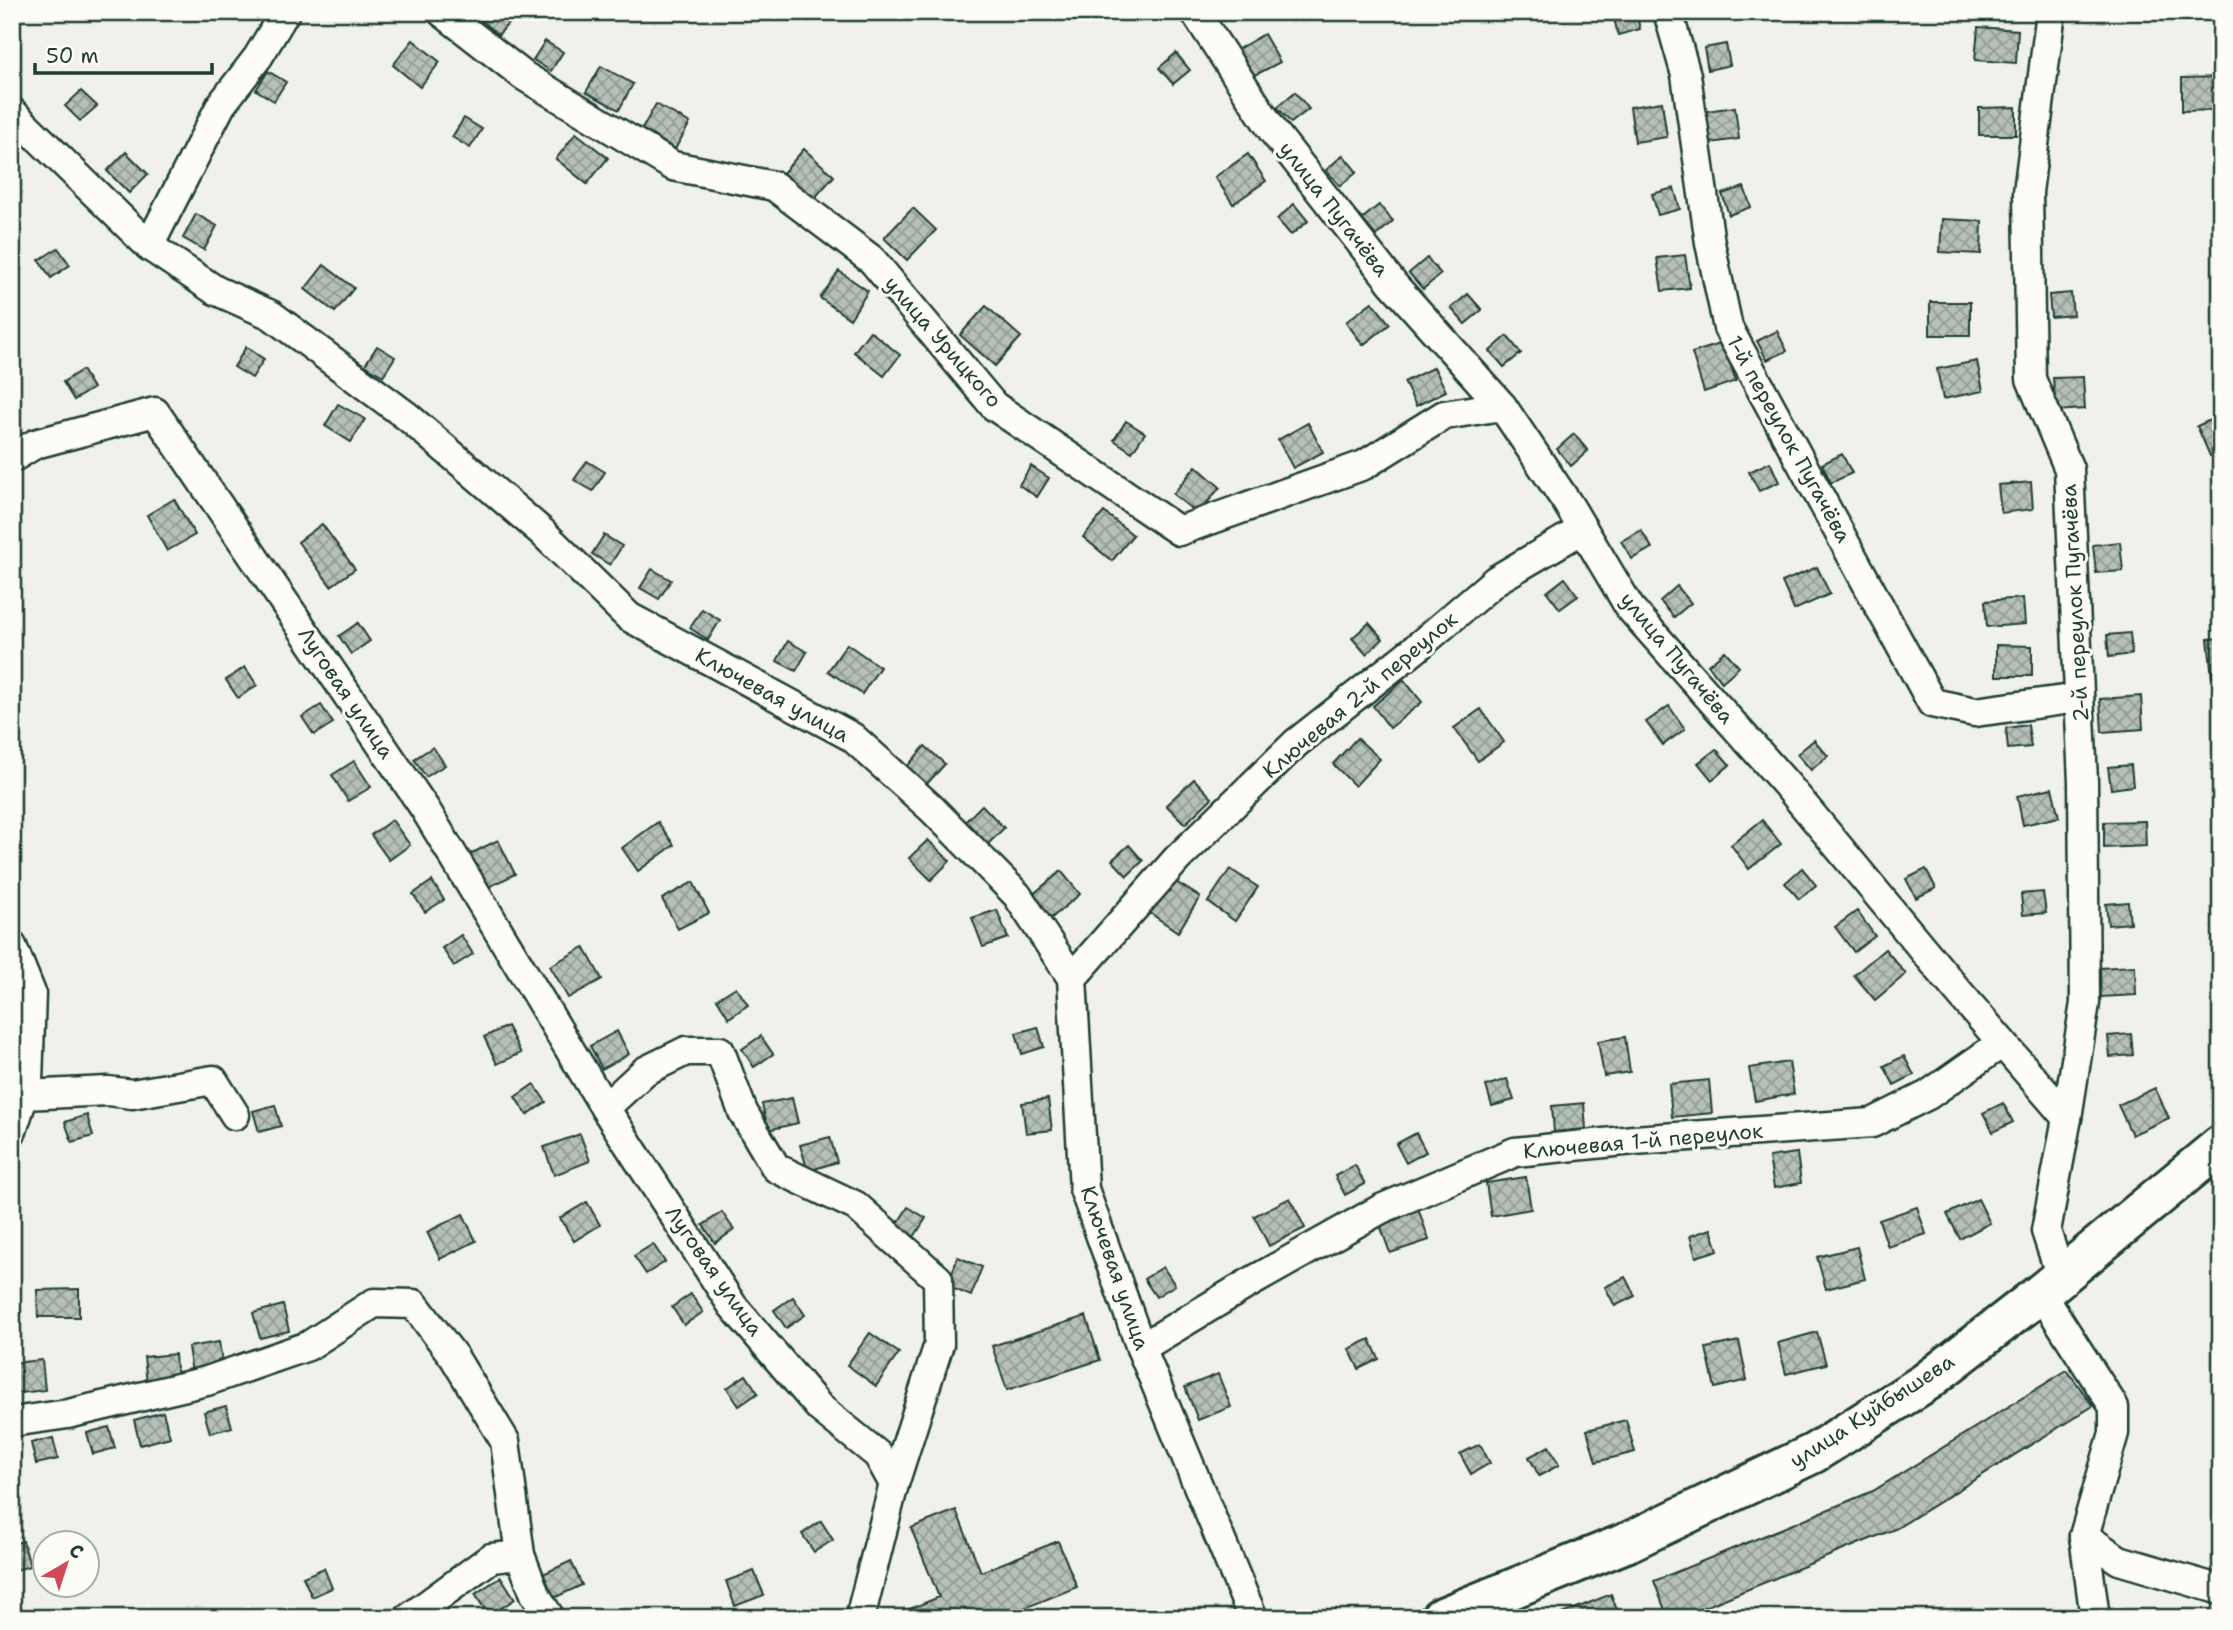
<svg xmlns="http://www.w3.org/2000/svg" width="2233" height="1630" font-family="'Shantell Sans',sans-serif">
<defs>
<pattern id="building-cross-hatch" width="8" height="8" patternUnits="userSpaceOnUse" patternTransform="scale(1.75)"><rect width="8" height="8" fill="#b6bfb8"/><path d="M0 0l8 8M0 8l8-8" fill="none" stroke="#939c96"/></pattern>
</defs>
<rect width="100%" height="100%" fill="#f0f1eb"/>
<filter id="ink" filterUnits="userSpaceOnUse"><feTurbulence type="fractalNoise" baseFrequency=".0143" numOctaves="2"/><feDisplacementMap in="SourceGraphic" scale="14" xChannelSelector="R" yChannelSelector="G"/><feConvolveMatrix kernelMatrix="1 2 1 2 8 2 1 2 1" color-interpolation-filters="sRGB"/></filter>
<g filter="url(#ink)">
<g fill="url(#building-cross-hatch)" stroke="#1f3d34" stroke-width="2">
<polygon points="472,12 518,12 518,13 498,35"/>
<polygon points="1224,12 1240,12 1228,19"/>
<polygon points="1618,12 1636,12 1640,29 1618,35 1613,14"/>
<polygon points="1978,27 2018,30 2016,63 1975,60"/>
<polygon points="1264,34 1280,62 1248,79 1233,52"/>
<polygon points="413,40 440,62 420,87 393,65"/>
<polygon points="545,41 563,52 551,71 533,60"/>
<polygon points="1726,44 1730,65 1708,70 1704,48"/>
<polygon points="1176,53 1190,70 1173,84 1159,68"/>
<polygon points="601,66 633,84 619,110 586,92"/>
<polygon points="268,71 286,82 274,101 256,90"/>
<polygon points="2221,77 2221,110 2182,111 2182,78"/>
<polygon points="81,91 97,106 80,121 65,106"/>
<polygon points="1295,92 1309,109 1291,123 1277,107"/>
<polygon points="1662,102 1667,137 1635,142 1630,107"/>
<polygon points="656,104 690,123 675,149 642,129"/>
<polygon points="1735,107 1739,139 1710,143 1706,111"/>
<polygon points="2016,107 2016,135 1979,135 1979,108"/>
<polygon points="464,118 482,129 470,148 452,137"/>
<polygon points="576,133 608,158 587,184 556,159"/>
<polygon points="804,149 834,176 812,201 782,174"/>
<polygon points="126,152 148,174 129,193 107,171"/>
<polygon points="1248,154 1266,181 1233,204 1215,177"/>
<polygon points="1343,155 1357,172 1340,186 1326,170"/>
<polygon points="1744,187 1751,207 1729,215 1722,194"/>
<polygon points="1674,188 1680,209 1658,215 1652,194"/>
<polygon points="1294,204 1308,221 1291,235 1277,219"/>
<polygon points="1379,205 1393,221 1376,236 1362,219"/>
<polygon points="913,208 936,230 907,260 884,238"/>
<polygon points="196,214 217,226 204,250 183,238"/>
<polygon points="1942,219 1982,221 1981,254 1940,252"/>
<polygon points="58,248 70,265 51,278 39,260"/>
<polygon points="1685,255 1690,288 1662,291 1657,258"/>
<polygon points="1427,258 1441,274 1423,289 1409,273"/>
<polygon points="324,265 354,288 335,312 305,289"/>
<polygon points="839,271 868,291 850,319 820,298"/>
<polygon points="2071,293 2073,315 2051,317 2049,295"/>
<polygon points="1468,294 1482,310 1465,324 1451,308"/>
<polygon points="1372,302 1390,324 1363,345 1346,322"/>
<rect x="1930" y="302" width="40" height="33"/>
<polygon points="986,306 1021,337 995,366 960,335"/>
<polygon points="870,331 900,355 884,376 854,352"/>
<polygon points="1777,331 1787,351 1767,360 1757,341"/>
<polygon points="1507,336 1521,353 1504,367 1490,351"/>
<polygon points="1723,343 1736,381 1704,392 1692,353"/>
<polygon points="377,346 395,357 383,376 365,365"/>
<polygon points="246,347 264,359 252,378 234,367"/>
<polygon points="1977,361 1983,391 1943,399 1937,369"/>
<polygon points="1434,367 1446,391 1416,406 1404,382"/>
<polygon points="82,370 93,388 74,400 63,382"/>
<polygon points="2083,377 2085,409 2056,411 2053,378"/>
<polygon points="338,404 365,419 351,442 325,426"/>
<polygon points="2221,415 2221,451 2210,456 2197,426"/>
<polygon points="1126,421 1145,433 1132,452 1114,440"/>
<polygon points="1308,423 1323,452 1293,468 1278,440"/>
<polygon points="1574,434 1588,451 1571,466 1557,449"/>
<polygon points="1842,454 1852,473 1831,483 1822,464"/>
<polygon points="587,461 605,472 593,491 574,480"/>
<polygon points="1770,462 1779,482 1759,491 1749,472"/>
<polygon points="1031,466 1049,478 1037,497 1019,485"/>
<polygon points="1196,466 1220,487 1198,514 1173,494"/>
<polygon points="2031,482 2033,509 2001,513 1998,485"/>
<polygon points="174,499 195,535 167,551 147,515"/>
<polygon points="1104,512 1133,535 1112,561 1083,537"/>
<polygon points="322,524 355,569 331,586 298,542"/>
<polygon points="1641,530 1652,548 1632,559 1621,541"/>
<polygon points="604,535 622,546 610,565 592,554"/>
<polygon points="2120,542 2123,571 2096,573 2093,545"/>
<polygon points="1817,567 1830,594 1794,610 1782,582"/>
<polygon points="652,569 671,580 659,599 640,588"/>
<polygon points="1565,578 1578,596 1560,609 1547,592"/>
<polygon points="1677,586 1691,603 1674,617 1660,601"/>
<polygon points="2023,598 2025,624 1987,627 1985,601"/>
<polygon points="702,609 720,620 708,640 690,628"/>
<polygon points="358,623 370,641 351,654 339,636"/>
<polygon points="1369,623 1383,639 1366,654 1352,638"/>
<polygon points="2130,633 2132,654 2109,657 2107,635"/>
<polygon points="2221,638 2221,676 2212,677 2208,639"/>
<polygon points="788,641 807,652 796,671 777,661"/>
<polygon points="847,644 880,667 862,694 828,671"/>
<polygon points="1996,645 2032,646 2032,676 1996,676"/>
<polygon points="1725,651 1739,667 1722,682 1708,665"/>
<polygon points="245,667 257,685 238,698 226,680"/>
<polygon points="1404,680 1422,702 1390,728 1373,706"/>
<polygon points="2141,696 2143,729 2102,732 2100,699"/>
<polygon points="321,705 333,723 314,735 302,717"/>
<polygon points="1669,706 1685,729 1663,745 1646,722"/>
<polygon points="1481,709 1504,742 1478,761 1454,728"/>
<polygon points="2028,725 2031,747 2008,749 2006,728"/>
<polygon points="1357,738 1380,759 1355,786 1333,764"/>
<polygon points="1814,740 1828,756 1811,770 1797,754"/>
<polygon points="925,746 945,764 924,787 905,769"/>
<polygon points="433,747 445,765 426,777 414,759"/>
<polygon points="1716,749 1730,765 1712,780 1698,763"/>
<polygon points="354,761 371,787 348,801 332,775"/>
<polygon points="2131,765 2133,786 2111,789 2108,767"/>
<polygon points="1194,779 1212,798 1185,824 1166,805"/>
<polygon points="2052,788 2059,817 2023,825 2017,796"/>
<polygon points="982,805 1004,828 987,845 965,822"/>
<polygon points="392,820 410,845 389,860 371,835"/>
<polygon points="1762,820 1781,844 1749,869 1731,845"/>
<polygon points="2145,821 2146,846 2104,848 2104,822"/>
<polygon points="658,822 674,845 638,871 622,848"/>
<polygon points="498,840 515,874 487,888 470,854"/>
<polygon points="928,840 950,861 931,880 909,858"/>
<polygon points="1129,845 1143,861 1127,876 1112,860"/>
<polygon points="1802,868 1816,885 1799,899 1785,883"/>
<polygon points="1230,869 1258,887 1235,921 1208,902"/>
<polygon points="1926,869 1936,888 1916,898 1906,879"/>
<polygon points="1061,871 1080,894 1049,920 1030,897"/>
<polygon points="1173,880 1200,897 1178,932 1150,913"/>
<polygon points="432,881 444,900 425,912 413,894"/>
<polygon points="693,882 709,913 678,929 662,899"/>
<polygon points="2043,892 2046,913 2023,915 2021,894"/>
<polygon points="2128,902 2130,923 2108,925 2106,904"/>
<polygon points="997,910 1008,938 983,947 972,918"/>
<polygon points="1857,911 1875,936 1854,952 1835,927"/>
<polygon points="461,935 473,954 454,966 442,948"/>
<polygon points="584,947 602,979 568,998 550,966"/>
<polygon points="1885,949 1906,974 1875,1000 1854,975"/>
<polygon points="2135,966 2136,995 2101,997 2099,968"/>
<polygon points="736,987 748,1005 729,1018 717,999"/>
<polygon points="507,1026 521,1053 497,1064 484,1037"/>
<polygon points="1038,1027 1044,1047 1022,1054 1016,1033"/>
<polygon points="617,1031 629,1054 602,1069 590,1046"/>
<polygon points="2131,1034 2133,1055 2110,1057 2108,1036"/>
<polygon points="761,1036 773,1054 754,1067 742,1049"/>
<polygon points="1625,1037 1630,1072 1604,1076 1598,1041"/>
<polygon points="1904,1056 1914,1075 1894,1085 1884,1066"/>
<polygon points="1789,1062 1794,1094 1755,1101 1749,1068"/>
<polygon points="1507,1079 1514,1100 1492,1106 1486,1086"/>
<polygon points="1709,1080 1712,1113 1672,1117 1669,1084"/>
<polygon points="534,1084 546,1102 527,1115 515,1097"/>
<polygon points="2155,1088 2169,1118 2132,1135 2118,1105"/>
<polygon points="792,1098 798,1123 768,1130 762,1104"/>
<polygon points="1048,1099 1052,1130 1026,1133 1022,1103"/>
<polygon points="1584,1103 1586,1129 1554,1132 1552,1106"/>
<polygon points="2003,1103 2013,1122 1993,1132 1983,1113"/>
<polygon points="275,1105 281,1126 259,1132 253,1111"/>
<polygon points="87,1115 93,1136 72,1142 65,1122"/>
<polygon points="1416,1133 1426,1152 1406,1163 1396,1144"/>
<polygon points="580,1134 590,1161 554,1175 544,1147"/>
<polygon points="830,1137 837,1162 808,1171 800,1145"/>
<polygon points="1797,1153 1801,1183 1774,1188 1769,1157"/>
<polygon points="1355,1165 1365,1184 1345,1195 1335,1176"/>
<polygon points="1526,1177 1531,1209 1491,1216 1486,1183"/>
<polygon points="1290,1198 1305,1228 1269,1246 1254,1216"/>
<polygon points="1978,1199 1990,1223 1960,1239 1947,1214"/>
<polygon points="587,1202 600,1225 574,1241 560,1218"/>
<polygon points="908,1207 926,1218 914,1237 896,1226"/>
<polygon points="1917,1207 1926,1234 1888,1247 1879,1220"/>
<polygon points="1418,1208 1429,1240 1390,1253 1379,1222"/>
<polygon points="722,1212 734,1230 715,1243 703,1225"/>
<polygon points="463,1214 476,1241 440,1259 427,1232"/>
<polygon points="1711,1229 1718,1250 1696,1257 1690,1236"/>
<polygon points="653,1244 665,1262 646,1274 634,1256"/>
<polygon points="1857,1247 1865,1279 1826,1289 1817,1257"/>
<polygon points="958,1257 982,1267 971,1296 947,1286"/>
<polygon points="1163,1267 1175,1285 1156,1297 1144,1279"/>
<polygon points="1625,1277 1635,1296 1615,1306 1605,1287"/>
<polygon points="79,1289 79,1317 38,1317 37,1290"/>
<polygon points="691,1294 703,1312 684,1325 672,1307"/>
<polygon points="793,1297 805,1315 786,1328 774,1310"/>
<polygon points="283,1305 289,1331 260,1338 253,1313"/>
<polygon points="1086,1316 1100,1360 1007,1390 992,1346"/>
<polygon points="1817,1332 1826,1364 1786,1374 1778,1343"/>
<polygon points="870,1333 899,1353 876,1386 847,1365"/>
<polygon points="1370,1339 1379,1359 1359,1369 1349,1349"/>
<polygon points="1739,1341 1747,1380 1715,1388 1706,1348"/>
<polygon points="219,1342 223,1368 192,1373 188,1347"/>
<polygon points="175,1354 177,1381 147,1383 144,1357"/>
<polygon points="42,1360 45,1390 12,1394 12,1363"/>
<polygon points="2067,1370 2093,1406 1897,1528 1678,1618 1668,1618 1654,1581 1873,1491"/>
<polygon points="1218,1374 1231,1407 1198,1420 1185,1387"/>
<polygon points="746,1375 758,1393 739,1406 727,1388"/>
<polygon points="226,1406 232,1427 210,1433 204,1412"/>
<polygon points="163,1412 170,1437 140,1445 134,1420"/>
<polygon points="1626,1420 1635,1452 1596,1462 1587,1430"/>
<polygon points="109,1427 115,1448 93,1454 87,1433"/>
<polygon points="53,1438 58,1459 36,1464 31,1443"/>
<polygon points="1480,1444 1490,1463 1471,1474 1460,1454"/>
<polygon points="1549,1446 1559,1465 1539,1476 1529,1457"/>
<polygon points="956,1510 981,1572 1058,1541 1077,1587 1000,1618 888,1618 939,1597 911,1528"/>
<polygon points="821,1521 833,1540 814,1552 802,1534"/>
<polygon points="23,1541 30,1566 12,1571 12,1544"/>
<polygon points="571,1561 582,1585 554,1598 543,1574"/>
<polygon points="324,1568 332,1588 312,1597 303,1577"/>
<polygon points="754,1571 764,1595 735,1606 726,1581"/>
<polygon points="501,1577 515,1599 489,1616 475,1594"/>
<polygon points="1611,1594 1620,1618 1552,1618"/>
</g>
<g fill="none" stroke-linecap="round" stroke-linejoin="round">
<defs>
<g id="street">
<polyline points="442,12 524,76 673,166 774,186 872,260 994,406 1179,531 1364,465 1444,415 1502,406"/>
<polyline points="1195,12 1273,131 1393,284 1502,406 1568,504 1630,608 1787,785 1956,989 2067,1118 2046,1231 2061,1277"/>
<polyline points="1668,12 1686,75 1710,243 1728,328 1932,703 1975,712 2079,698"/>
<polyline points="2051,12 2028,192 2031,379 2069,469 2083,782 2085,1003 2067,1118"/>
<polyline points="12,112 149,246 215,290 271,315 408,417 542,532 629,617 852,737 931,808 1017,895 1072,978 1084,1189 1141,1348 1253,1618"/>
<polyline points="149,246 221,105 258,57 285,12"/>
<polyline points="12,458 35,444 155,412 425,809 605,1108 732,1305 820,1408 878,1455 894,1484 860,1618"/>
<polyline points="12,946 31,993 28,1082 12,1131"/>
<polyline points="1072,978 1177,859 1296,743 1414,650 1496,580 1583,529"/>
<polyline points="24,1095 108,1091 132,1094 213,1080 235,1115"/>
<polyline points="605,1108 645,1071 686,1051 720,1051 743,1112 776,1168 856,1206 938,1279 939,1344 894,1484"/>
<polyline points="2041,1293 2114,1407 2114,1433 2084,1536 2095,1618"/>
<polyline points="1141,1348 1244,1286 1381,1209 1515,1152 1634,1140 1872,1123 1928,1095 2002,1043"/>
<polyline points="12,1422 68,1414 207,1381 308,1346 374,1303 414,1304 454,1357 505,1441 520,1555"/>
<polyline points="2084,1536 2119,1560 2221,1590"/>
<polyline points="409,1618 491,1558 520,1555 535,1594 550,1618"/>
</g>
<polyline id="secondary" points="1440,1618 1628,1542 1814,1453 1926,1382 2041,1293 2221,1145"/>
</defs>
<use href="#street" stroke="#1f3d34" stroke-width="33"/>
<use href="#secondary" stroke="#1f3d34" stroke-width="44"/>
<use href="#street" stroke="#fdfcf7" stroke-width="28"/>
<use href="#secondary" stroke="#fdfcf7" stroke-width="38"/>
</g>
</g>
<g text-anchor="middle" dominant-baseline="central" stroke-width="6" stroke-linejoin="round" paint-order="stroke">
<g font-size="21" fill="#1f3d34" stroke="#fdfcf7">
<text transform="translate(1334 209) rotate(52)">улица Пугачёва</text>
<text transform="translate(943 342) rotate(49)">улица Урицкого</text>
<text transform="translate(1789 439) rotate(61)">1-й переулок Пугачёва</text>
<text transform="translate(2075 603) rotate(-93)">2-й переулок Пугачёва</text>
<text transform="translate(1677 658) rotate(50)">улица Пугачёва</text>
<text transform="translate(346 693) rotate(56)">Луговая улица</text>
<text transform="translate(772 695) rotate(29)">Ключевая улица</text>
<text transform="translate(1360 695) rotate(-40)">Ключевая 2-й переулок</text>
<text transform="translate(1643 1141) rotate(-5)">Ключевая 1-й переулок</text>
<text transform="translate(1115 1268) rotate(71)">Ключевая улица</text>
<text transform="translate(714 1271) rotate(55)">Луговая улица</text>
<text transform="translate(1872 1411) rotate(-33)">улица Куйбышева</text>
</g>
</g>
<rect width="2233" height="1630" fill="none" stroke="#fdfcf7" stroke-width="42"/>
<rect x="21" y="21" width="2191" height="1588" fill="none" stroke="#1f3d34" stroke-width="2.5" filter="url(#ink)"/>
<g transform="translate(66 1564) rotate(39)"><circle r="33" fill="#fdfcf7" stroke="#a4b0a9" stroke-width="2"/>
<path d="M0-5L12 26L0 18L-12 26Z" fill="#d1495b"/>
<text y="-10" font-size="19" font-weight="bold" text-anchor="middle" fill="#1f3d34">С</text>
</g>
<path d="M35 63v10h177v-10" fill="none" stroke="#1f3d34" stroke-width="3.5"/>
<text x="46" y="63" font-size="21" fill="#1f3d34" stroke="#fdfcf7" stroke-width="5" paint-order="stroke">50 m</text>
</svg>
